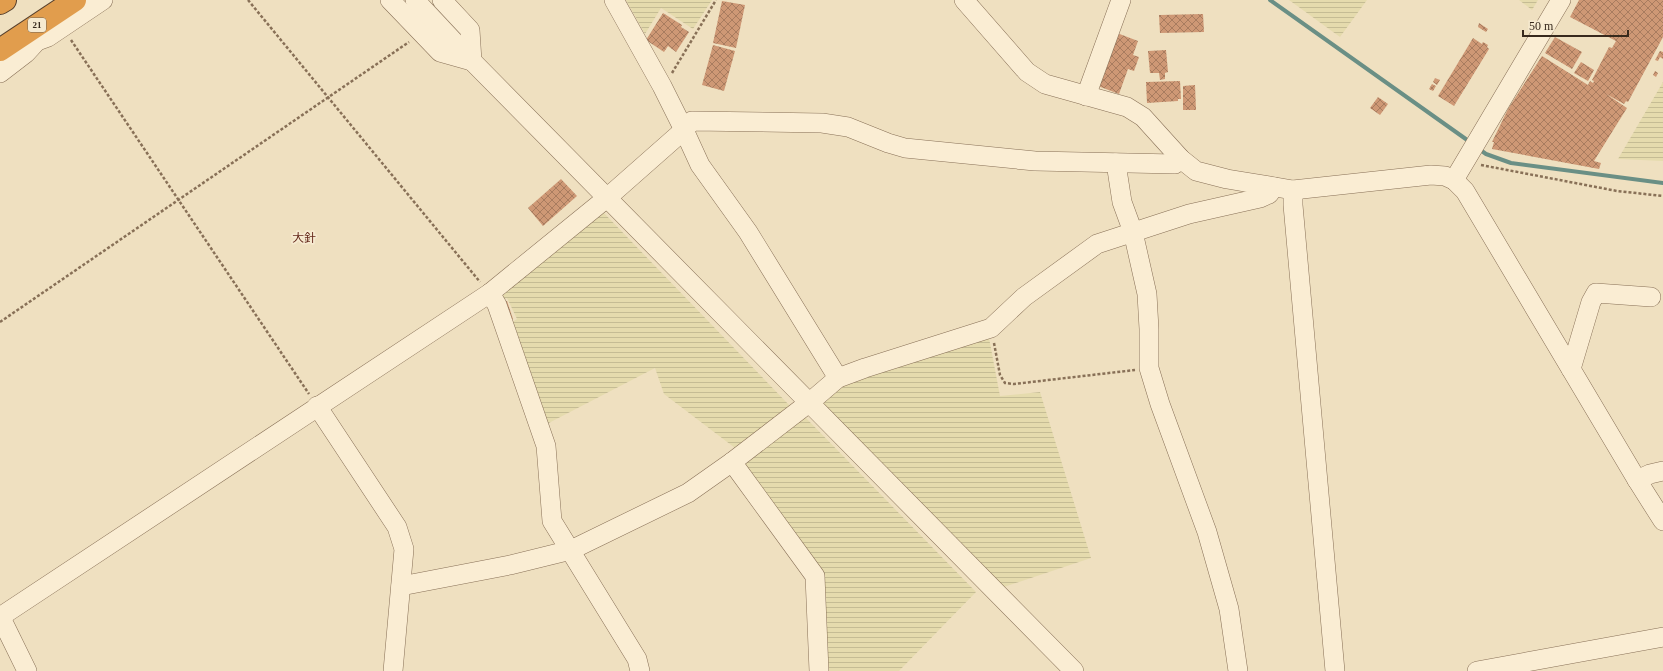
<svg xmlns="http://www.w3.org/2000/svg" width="1663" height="671" font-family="'Times New Roman','Noto Sans JP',serif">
<defs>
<pattern id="farmland-rules" width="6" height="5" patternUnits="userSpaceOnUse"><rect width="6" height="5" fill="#e5dbad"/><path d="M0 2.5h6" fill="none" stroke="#c5bc94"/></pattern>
<pattern id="building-cross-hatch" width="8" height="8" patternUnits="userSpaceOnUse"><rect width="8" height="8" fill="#ce9875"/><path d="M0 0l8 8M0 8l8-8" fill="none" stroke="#a87c5f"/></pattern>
</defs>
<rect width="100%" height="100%" fill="#efe0c0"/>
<g fill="url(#farmland-rules)">
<polygon points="626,0 712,0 693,29 661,8 645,34"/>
<polygon points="1289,0 1367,0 1340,37"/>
<polygon points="1519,0 1538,0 1532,10"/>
<polygon points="1663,82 1663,161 1618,159"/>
<polygon points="602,211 791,407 735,448 664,394 655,368 543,426 509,324 517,319 507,298 501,301 500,293"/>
<polygon points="985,335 989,338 1000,396 1040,392 1091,558 1001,588 823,407 826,398 845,384"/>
<polygon points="804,416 976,592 899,671 825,671 822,570 742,463"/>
</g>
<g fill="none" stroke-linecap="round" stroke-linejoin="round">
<g stroke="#6a8f85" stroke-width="4">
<polyline points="1270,0 1470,142"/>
<polyline points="1479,149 1486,154 1511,163 1663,183"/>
</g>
</g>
<g fill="url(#building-cross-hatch)">
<polygon points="1579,0 1663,0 1663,37 1628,102 1626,101 1624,104 1606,94 1627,108 1594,161 1601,163 1599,169 1492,149 1494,142 1492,142 1508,109 1542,56 1588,85 1590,81 1593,83 1594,81 1592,80 1609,47 1612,48 1616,41 1570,17"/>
<polygon points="722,1 745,5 736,48 713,43"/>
<polygon points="663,13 682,25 681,27 689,32 676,52 668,46 664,52 646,40"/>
<polygon points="1203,14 1204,32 1160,33 1159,15"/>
<polygon points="1479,23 1488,29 1486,32 1478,27"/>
<polygon points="1117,33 1138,41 1133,55 1139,57 1134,71 1128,69 1119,94 1098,86"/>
<polygon points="1555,37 1582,52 1572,69 1545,53"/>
<polygon points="1473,38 1482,44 1483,42 1488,45 1487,47 1489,49 1454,106 1438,96"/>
<polygon points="713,45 735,51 724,91 702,85"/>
<polygon points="1166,50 1168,72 1165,73 1165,79 1160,80 1159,73 1150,73 1148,51"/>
<polygon points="1660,51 1663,52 1663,59 1660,57 1658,61 1655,60"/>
<polygon points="1581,62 1594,70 1588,81 1574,73"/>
<polygon points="1655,71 1658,73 1656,77 1653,75"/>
<polygon points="1435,78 1440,80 1437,85 1433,82"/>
<polygon points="1180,81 1181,99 1178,99 1178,101 1147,103 1146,82"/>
<polygon points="1432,84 1436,86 1433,91 1429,89"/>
<polygon points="1195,85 1196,110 1183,110 1183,86"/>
<polygon points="1378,97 1388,104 1380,115 1370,108"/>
<polygon points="561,179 577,196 543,226 528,208"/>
<polygon points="507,301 513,319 508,321 501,303"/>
</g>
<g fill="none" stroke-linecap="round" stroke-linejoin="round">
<defs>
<g id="minor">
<polyline points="390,0 440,52 472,61 470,30 442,0"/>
<polyline points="415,0 472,61 1074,671"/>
<polyline points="614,0 662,86 684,130 700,165 748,232 838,378"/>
<polyline points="964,0 1027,72 1045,84 1127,107 1143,117 1181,159 1196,171 1227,179 1293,190 1431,175 1445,176 1454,180"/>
<polyline points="1561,0 1454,180 1465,191 1637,480 1663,521"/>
<polyline points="22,35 37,41 48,37 103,0"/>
<polyline points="0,73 26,53 37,41"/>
<polyline points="1086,96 1121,0"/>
<polyline points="1116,163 1122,202 1133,232 1147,294 1149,329 1149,368 1160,404 1207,532 1229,609 1238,671"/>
<polyline points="1293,190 1293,205 1335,671"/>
<polyline points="490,293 497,305 546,446 552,521 637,659 640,671"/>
<polyline points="1571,369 1591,302 1596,293 1651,297"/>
<polyline points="317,406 397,527 404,549 393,671"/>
<polyline points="732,462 815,576 819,671"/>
<polyline points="1637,480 1650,474 1663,471"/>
<polyline points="401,586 510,565 571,550 688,493 732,462 810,402 838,378 865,368 991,328 1024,297 1097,244 1189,214 1260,198 1269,194 1274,187"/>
<polyline points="0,616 27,671"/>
<polyline points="0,617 490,293 608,197 684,130 692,121 822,123 848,127 888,143 905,148 1035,161 1175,164 1181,159"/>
<polyline points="1477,671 1663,637"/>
</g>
<g id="highway">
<polyline points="0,3 5,0"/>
<polyline points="0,50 75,0"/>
</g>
</defs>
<use href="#minor" stroke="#887057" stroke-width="20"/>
<use href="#highway" stroke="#563f2c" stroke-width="24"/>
<g stroke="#887057" stroke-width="2.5" stroke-dasharray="3 2" stroke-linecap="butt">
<polyline points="248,0 480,282"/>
<polyline points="71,40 309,394"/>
<polyline points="672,73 716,0"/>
<polyline points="1481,165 1617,191 1663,196"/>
<polyline points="0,322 409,42"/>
<polyline points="994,343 1000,375 1005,383 1014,384 1135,370"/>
</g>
<use href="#minor" stroke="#faedd3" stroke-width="19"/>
<use href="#highway" stroke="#e19d4d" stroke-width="22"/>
</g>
<g text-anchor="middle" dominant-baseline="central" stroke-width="3.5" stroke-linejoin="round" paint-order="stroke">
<rect fill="#f6ead0" stroke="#706352" stroke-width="1" x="28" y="18" width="18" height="14" rx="3"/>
<g font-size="9" font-weight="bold" fill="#37291c">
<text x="37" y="25">21</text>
</g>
<g font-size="12" fill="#65291b" stroke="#f6ead0">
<text x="304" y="238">大針</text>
</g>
</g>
<path d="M1523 30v6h105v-6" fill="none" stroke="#37291c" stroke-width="2"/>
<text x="1529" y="30" font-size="12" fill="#37291c" stroke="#f6ead0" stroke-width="3" paint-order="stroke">50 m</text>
</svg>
